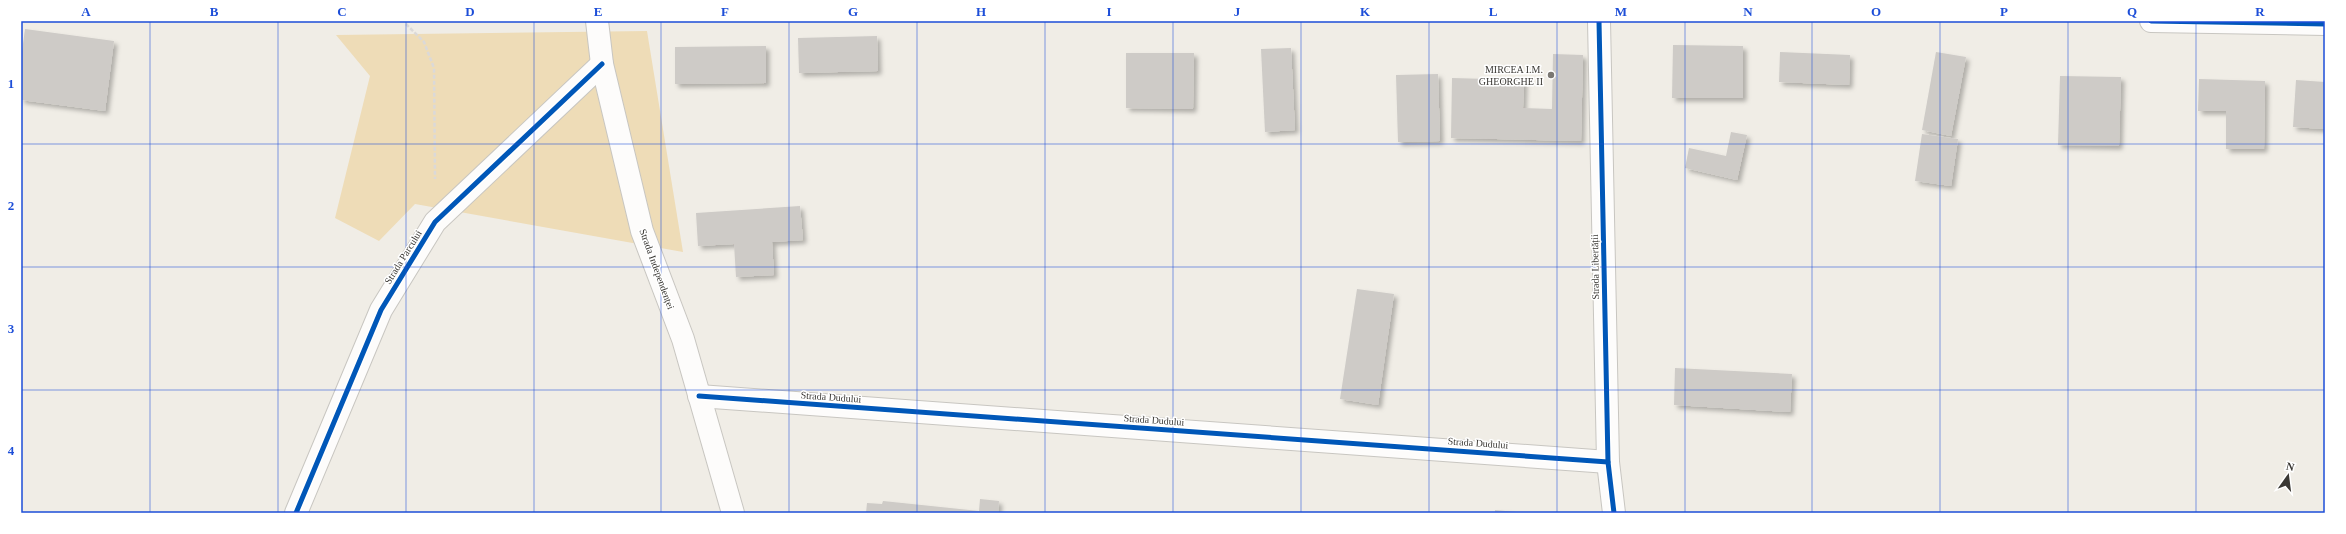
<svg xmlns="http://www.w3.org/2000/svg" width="2346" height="534" font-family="'Times New Roman',serif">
<defs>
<filter id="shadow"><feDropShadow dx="3.5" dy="3.5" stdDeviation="2" flood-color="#0004"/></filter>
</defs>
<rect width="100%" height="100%" fill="#f0ede6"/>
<polygon fill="#eedcb7" points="647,31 683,252 415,204 379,241 335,218 370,76 336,35"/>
<g fill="#cecbc7" filter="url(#shadow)">
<polygon points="25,29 114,41 105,111 21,100 21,59"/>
<polygon points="877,36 878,71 799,73 798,38"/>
<polygon points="1673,45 1743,46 1743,98 1672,98"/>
<polygon points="766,46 766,83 675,84 675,47"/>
<polygon points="1291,48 1295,130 1265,132 1261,49"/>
<polygon points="1780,52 1850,55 1849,85 1779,82"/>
<polygon points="1936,52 1966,57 1951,136 1922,130"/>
<polygon points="1126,53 1194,53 1193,109 1126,108"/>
<polygon points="1553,54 1583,55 1581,141 1451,138 1452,78 1524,80 1523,108 1552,109"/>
<polygon points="1438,74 1440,141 1398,142 1396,75"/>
<polygon points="2060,76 2121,77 2119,146 2058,145"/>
<polygon points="2199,79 2265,81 2264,149 2226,149 2226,111 2198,111"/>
<polygon points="2296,80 2325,82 2325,129 2293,127"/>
<polygon points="1731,132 1747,135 1737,180 1685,168 1689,148 1726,156"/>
<polygon points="1922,134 1958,139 1951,186 1915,181"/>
<polygon points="800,206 803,240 772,242 774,275 736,277 734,244 698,246 696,213"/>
<polygon points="1357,289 1394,294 1378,405 1340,399"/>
<polygon points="1675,368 1792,374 1790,412 1674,405"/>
<polygon points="980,499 999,501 998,513 866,513 867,503 882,504 883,501 979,511"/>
<polygon points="1495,510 1517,512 1517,513 1495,513"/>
</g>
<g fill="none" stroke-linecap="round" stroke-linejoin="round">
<defs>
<g id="minor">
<polyline points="597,21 602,64 642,231 683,339 733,513"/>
<polyline points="1599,21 1608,462 1614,513"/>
<polyline points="699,396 1608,462"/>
<polyline points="296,513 381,310 435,222 602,64"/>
</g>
<polyline id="primary" points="2151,21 2325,24"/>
</defs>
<use href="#minor" stroke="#c8c6c1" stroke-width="24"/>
<use href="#primary" stroke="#c8c6c1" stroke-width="24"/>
<polyline stroke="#dbd9d8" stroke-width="2.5" stroke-dasharray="4 2" stroke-linecap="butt" points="406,24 424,42 434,68 435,179"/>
<use href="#minor" stroke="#fdfcfb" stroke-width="22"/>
<use href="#primary" stroke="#fdfcfb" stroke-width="22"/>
<defs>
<g id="cycleway">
<polyline points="1599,21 1608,462 1614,513"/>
<polyline points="2151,21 2325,24"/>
<polyline points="699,396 1608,462"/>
<polyline points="296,513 381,310 435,222 602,64"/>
</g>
</defs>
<use href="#cycleway" stroke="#fff" stroke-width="8"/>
<use href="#cycleway" stroke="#0057b8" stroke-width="5"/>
</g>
<path fill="none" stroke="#1d4ed8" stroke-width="1" stroke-opacity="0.55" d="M150 21V513M278 21V513M406 21V513M534 21V513M661 21V513M789 21V513M917 21V513M1045 21V513M1173 21V513M1301 21V513M1429 21V513M1557 21V513M1685 21V513M1812 21V513M1940 21V513M2068 21V513M2196 21V513M21 144H2325M21 267H2325M21 390H2325"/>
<circle fill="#7a7772" stroke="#fff" stroke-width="1.5" cx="1551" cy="75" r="4"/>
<g text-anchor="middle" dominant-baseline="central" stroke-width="3" stroke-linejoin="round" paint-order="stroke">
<g font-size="10" fill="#3a3834" stroke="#fff" text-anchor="end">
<text x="1543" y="69">MIRCEA I.M.<tspan x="1543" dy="12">GHEORGHE II</tspan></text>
</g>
<g font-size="10" fill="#3a3834" stroke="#fff">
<text transform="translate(403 257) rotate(-58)">Strada Parcului</text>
<text transform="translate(1595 267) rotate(-91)">Strada Libertății</text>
<text transform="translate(657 269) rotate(70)">Strada Independenței</text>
<text transform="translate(831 397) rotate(4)">Strada Dudului</text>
<text transform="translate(1154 420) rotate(4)">Strada Dudului</text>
<text transform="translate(1478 443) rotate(4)">Strada Dudului</text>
</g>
</g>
<rect width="2346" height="534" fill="none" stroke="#ffffff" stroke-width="44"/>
<g transform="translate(2288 476) rotate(14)" stroke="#ffffff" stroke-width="3" paint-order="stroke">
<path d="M0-3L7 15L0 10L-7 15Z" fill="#3a3834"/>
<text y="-6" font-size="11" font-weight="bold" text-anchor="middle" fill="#3a3834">N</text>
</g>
<rect x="22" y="22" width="2302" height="490" fill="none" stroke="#1d4ed8" stroke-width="1.5"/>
<g font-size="13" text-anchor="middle" font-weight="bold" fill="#1d4ed8">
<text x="86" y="16">A</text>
<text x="214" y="16">B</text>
<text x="342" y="16">C</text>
<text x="470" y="16">D</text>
<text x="598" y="16">E</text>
<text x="725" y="16">F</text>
<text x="853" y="16">G</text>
<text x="981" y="16">H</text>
<text x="1109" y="16">I</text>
<text x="1237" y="16">J</text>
<text x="1365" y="16">K</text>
<text x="1493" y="16">L</text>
<text x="1621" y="16">M</text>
<text x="1748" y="16">N</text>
<text x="1876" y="16">O</text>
<text x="2004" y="16">P</text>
<text x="2132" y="16">Q</text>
<text x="2260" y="16">R</text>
<text x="11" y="88">1</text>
<text x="11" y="210">2</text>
<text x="11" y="333">3</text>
<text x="11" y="455">4</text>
</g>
</svg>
